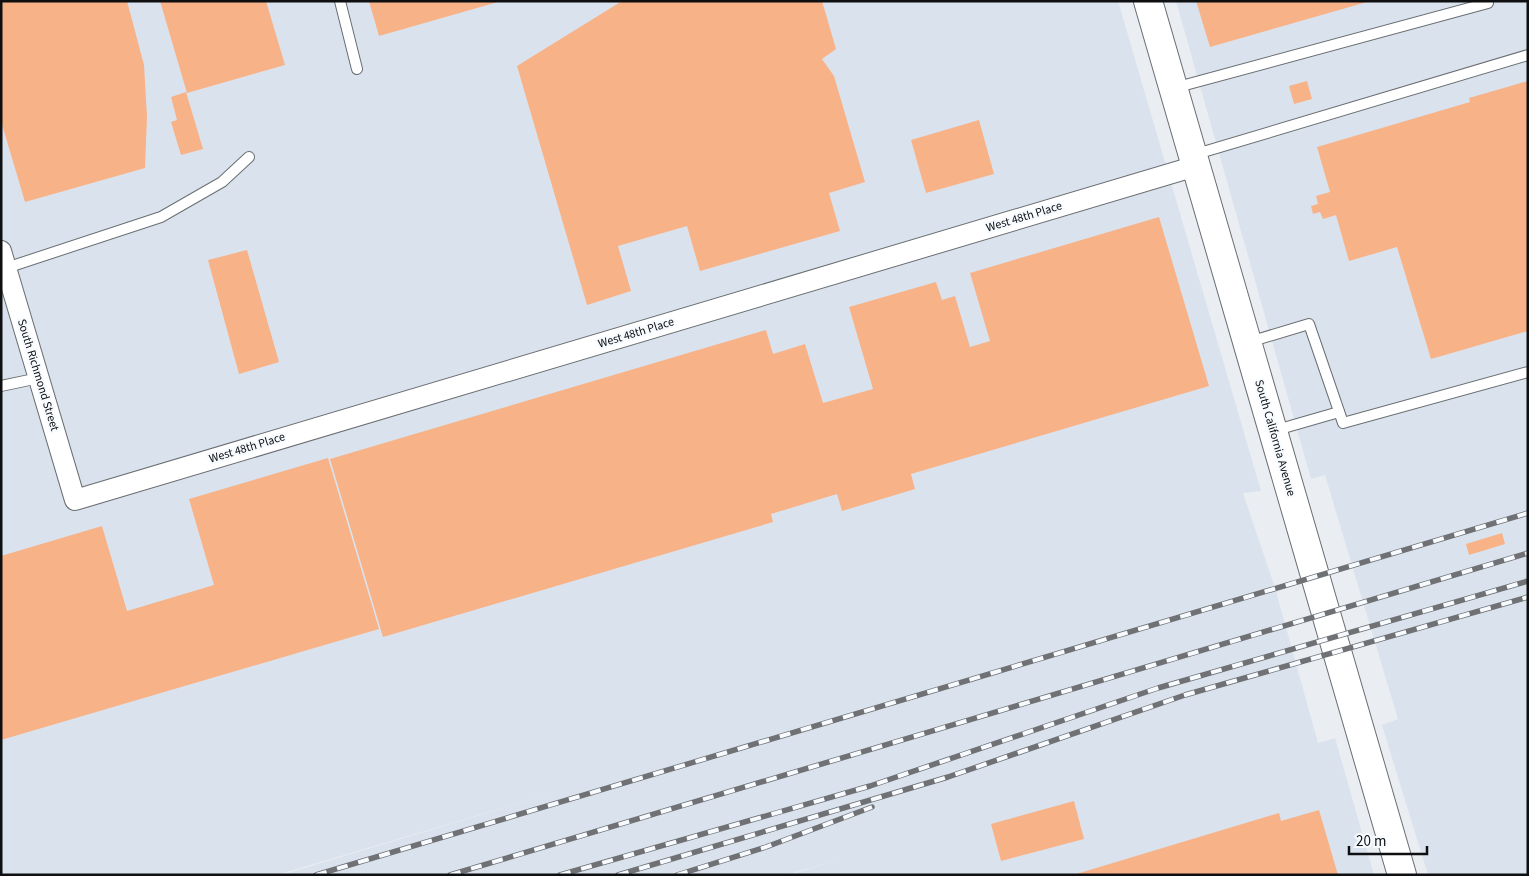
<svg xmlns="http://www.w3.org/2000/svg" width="1529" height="876" font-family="'Source Sans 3',sans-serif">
<rect width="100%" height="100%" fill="#eaedf2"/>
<g fill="#dae3ed">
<polygon points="1,1 1118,1 1261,491 1243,493 1275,588 1318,743 1335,738 1374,875 789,875 840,859 786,875 281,875 563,790 277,875 1,875"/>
<polygon points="1176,1 1528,1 1528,875 1428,875 1382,725 1398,719 1325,475 1311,479"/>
</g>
<g fill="#f8b288">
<polygon points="1,1 127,1 144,65 147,117 145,168 25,202 1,121"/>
<polygon points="160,1 266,1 285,65 187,93"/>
<polygon points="369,1 498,1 498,2 379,36"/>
<polygon points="622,1 822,1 836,49 822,59 834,76 865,182 829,193 840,231 700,271 687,226 618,246 631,291 587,305 517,66"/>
<polygon points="1196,1 1366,1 1367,2 1210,47"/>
<polygon points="1307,81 1312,99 1294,104 1289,86"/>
<polygon points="1528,81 1528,331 1431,359 1397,247 1349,261 1336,215 1323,219 1320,212 1313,214 1311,206 1318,204 1316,196 1330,192 1317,147 1470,102 1469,98"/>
<polygon points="186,92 203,149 181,155 171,122 177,120 171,97"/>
<polygon points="979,120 994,174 926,193 911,140"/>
<polygon points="1159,217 1209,386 911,474 915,489 842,511 837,494 771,514 773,522 383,637 330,459 766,330 773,354 805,344 823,403 873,389 849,307 936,282 942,300 955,296 970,347 990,341 970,273"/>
<polygon points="247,250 279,362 239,374 208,260"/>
<polygon points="328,458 379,629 1,740 1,556 102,526 127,611 214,585 189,499"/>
<polygon points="1502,533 1505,544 1469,555 1466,544"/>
<polygon points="1074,801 1084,839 1001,861 991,824"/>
<polygon points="1319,810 1338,875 1073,875 1279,813 1281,821"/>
</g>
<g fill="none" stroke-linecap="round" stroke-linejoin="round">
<defs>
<g id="lane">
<polyline points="340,1 357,69"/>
<polyline points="1174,88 1488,3"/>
<polyline points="1193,155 1528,55"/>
<polyline points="6,268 161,217 222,182 249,157"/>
<polyline points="1249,342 1309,324 1343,423 1528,372"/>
<polyline points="1,386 39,378"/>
<polyline points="1273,431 1339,412"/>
</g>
<polyline id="street" points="1,251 75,500 1196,166"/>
<polyline id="secondary" points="1148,1 1402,875"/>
</defs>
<use href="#lane" stroke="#6a6e72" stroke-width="12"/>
<use href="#street" stroke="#6a6e72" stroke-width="22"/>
<use href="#secondary" stroke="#6a6e72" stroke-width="30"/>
<use href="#lane" stroke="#fff" stroke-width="10"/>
<use href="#street" stroke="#fff" stroke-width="20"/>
<use href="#secondary" stroke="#fff" stroke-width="28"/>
<defs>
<g id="rail">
<polyline points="316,875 1528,513"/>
<polyline points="450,875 1528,553"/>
<polyline points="560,875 870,786 1158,688 1528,581"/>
<polyline points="618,875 948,777 1185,695 1528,597"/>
<polyline points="677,875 766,847 872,807"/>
</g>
</defs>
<use href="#rail" stroke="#6f7174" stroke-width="5.5"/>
<use href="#rail" stroke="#f7fbff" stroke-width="4" stroke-dasharray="11" stroke-linecap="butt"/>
</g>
<g text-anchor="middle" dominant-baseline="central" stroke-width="4.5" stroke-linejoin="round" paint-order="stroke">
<g font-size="12" fill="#0e0f10" stroke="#f7fbff">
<text transform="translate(1024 217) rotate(-17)">West 48th Place</text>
<text transform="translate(636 333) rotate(-17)">West 48th Place</text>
<text transform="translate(38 375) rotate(73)">South Richmond Street</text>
<text transform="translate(1275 438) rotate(74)">South California Avenue</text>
<text transform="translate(247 448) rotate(-17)">West 48th Place</text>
</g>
</g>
<rect width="1529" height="876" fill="none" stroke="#0e0f10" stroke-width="5"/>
<path d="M1349 846v8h78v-8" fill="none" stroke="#0e0f10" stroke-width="2.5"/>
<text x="1356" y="846" font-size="15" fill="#0e0f10" stroke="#f7fbff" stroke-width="4" paint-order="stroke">20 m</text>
</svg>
